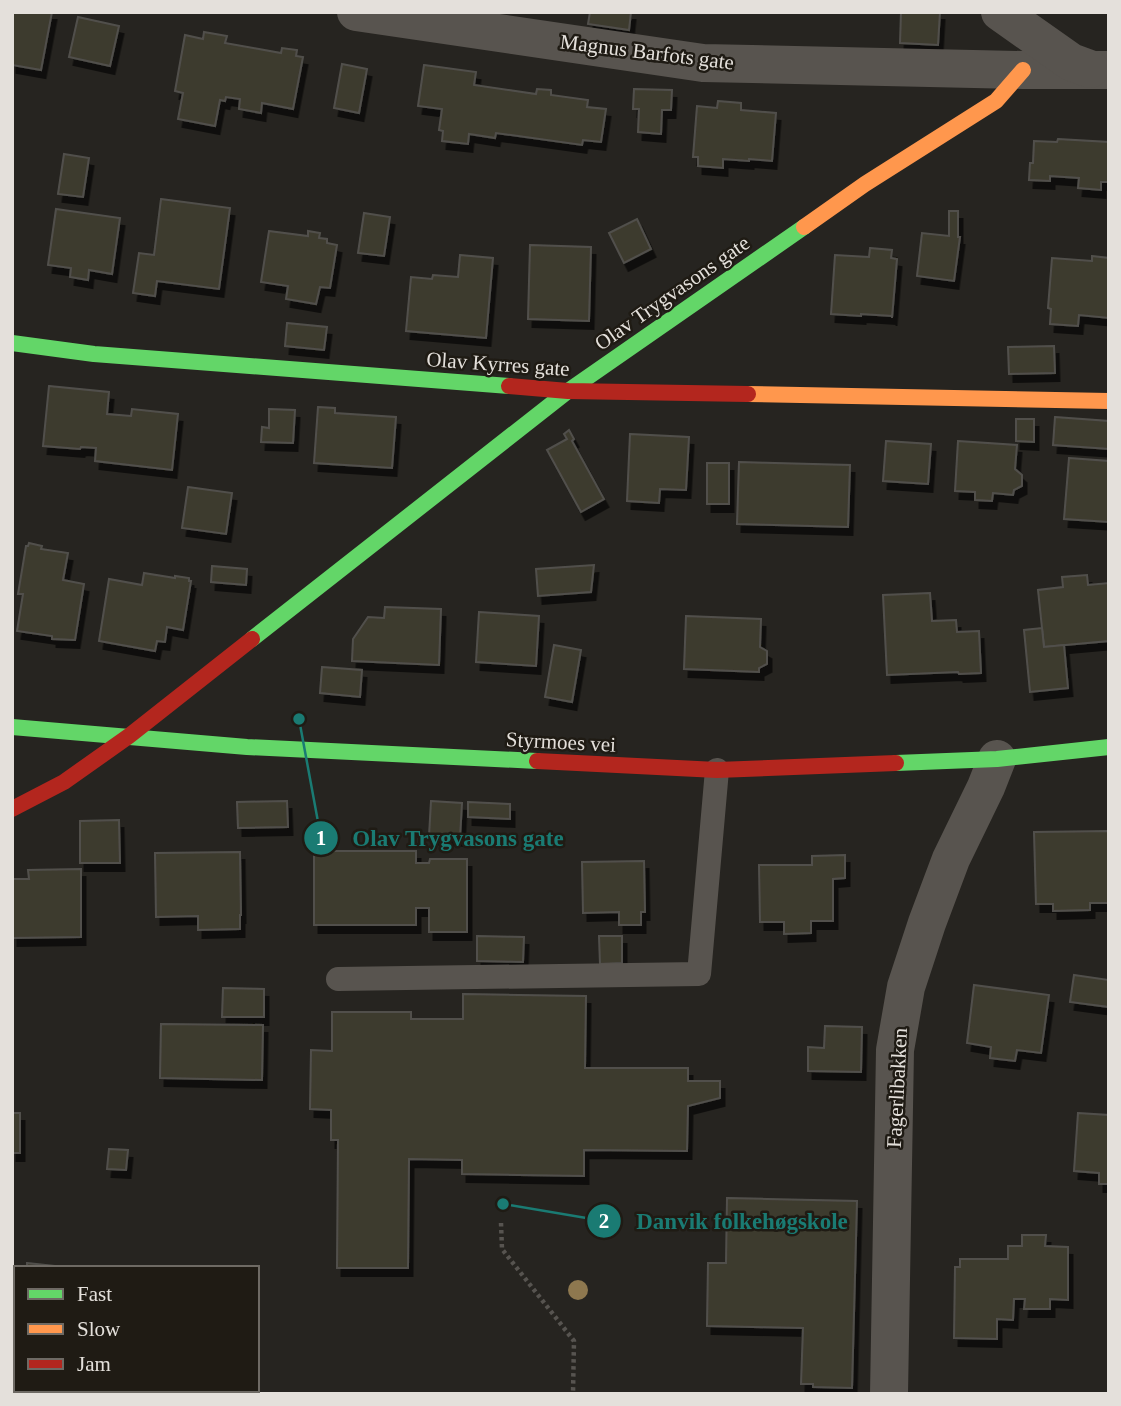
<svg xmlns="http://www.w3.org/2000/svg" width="1121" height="1406" font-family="'Times New Roman',serif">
<defs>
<filter id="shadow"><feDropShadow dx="4.5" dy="8" stdDeviation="0" flood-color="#0009"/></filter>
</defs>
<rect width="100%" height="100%" fill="#262420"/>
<g fill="#3e3a2f" stroke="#51504c" stroke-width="2" filter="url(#shadow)">
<polygon points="12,12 52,12 41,70 12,65"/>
<polygon points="590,12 631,12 629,30 588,24"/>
<polygon points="901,12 940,12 938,45 900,43"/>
<polygon points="78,17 119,26 110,66 69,57"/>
<polygon points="204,32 227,36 225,43 281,53 282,48 297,50 296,56 303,57 293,109 262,103 261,113 239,109 240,99 226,97 225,101 220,100 215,126 178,119 183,93 175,91 185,35 203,39"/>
<polygon points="342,64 367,69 359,113 334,108"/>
<polygon points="424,65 476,72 474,85 536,94 537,89 551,90 551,95 588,100 587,107 606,109 601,142 583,140 582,145 496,133 495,138 469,134 468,144 442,141 443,131 439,130 442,109 418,106"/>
<polygon points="634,89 672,90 671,110 662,110 661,134 638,132 639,109 633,109"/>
<polygon points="718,101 741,103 741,110 776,113 772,161 749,159 749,161 723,159 723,168 698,166 698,157 693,157 697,106 717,108"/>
<polygon points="1058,139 1109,142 1109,182 1101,182 1101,190 1078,188 1079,178 1050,176 1050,181 1029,180 1030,163 1033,163 1034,141 1057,142"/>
<polygon points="64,154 89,158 83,197 58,194"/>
<polygon points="161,199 230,208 219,289 157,281 155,296 133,293 139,253 154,255"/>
<polygon points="56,209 120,218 112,274 89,270 88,280 70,277 71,268 48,265"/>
<polygon points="949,211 958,211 958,237 960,237 954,281 917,276 922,233 949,236"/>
<polygon points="364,213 390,217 384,256 358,253"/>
<polygon points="637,219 651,249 624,263 609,233"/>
<polygon points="269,231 308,236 308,231 320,233 319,238 327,239 327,243 337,245 330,288 320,287 316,304 286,299 288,286 261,282"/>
<polygon points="530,245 591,247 589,321 528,319"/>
<polygon points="870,248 892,250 891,258 897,259 892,318 892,316 861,314 861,316 831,314 835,255 869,257"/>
<polygon points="460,255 493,258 486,338 406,331 411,277 432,279 433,275 458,277"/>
<polygon points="1092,256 1109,258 1109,318 1079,315 1078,326 1050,324 1051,309 1048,308 1052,258 1092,261"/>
<polygon points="287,323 327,327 324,350 285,346"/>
<polygon points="1054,346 1055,373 1009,374 1008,347"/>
<polygon points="49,386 109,392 107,414 131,416 132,409 178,414 172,470 95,461 96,448 81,447 80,449 43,446"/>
<polygon points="318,407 335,408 335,413 396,417 392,468 314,463"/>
<polygon points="269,409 295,410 293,443 261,442 262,427 269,428"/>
<polygon points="1055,417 1109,421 1109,449 1053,445"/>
<polygon points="1016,419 1034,419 1034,442 1016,441"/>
<polygon points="569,430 574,439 572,441 604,499 581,512 547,450 567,439 564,434"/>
<polygon points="630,434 689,437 686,490 660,489 659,503 627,501"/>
<polygon points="886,441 931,444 928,484 883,481"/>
<polygon points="958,441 1017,445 1015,469 1022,475 1022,486 1014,490 1013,495 993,493 992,501 975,500 975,492 955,491"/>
<polygon points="1069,458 1109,461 1109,522 1064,519"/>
<polygon points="739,462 850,465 848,527 737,524"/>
<rect x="707" y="463" width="22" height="41"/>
<polygon points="188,487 232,493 226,534 182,528"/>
<polygon points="29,543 42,546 41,549 68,553 63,580 84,584 75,640 52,639 52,636 17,631 23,594 18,594 26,546 28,546"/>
<polygon points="594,565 591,592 538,596 536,569"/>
<polygon points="212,566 247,569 246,585 211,582"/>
<polygon points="144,573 175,578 175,576 189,578 189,581 191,581 183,630 167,627 165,642 157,641 155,651 99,641 109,579 142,585"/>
<polygon points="1087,575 1088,585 1109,583 1109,641 1044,647 1038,590 1063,587 1062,577"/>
<polygon points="930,593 932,621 956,620 957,632 979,631 981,673 959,674 958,672 887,675 883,595"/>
<polygon points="385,607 441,609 439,665 352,661 353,639 368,617 384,618"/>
<polygon points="479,612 539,616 536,666 476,662"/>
<polygon points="686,616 761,619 760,647 767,651 767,664 759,668 759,672 684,669"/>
<polygon points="1042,628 1044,647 1064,645 1068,688 1030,692 1024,630"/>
<polygon points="554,645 581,650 572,702 545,697"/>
<polygon points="322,667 362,670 360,697 320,693"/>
<polygon points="287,801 288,827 238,828 237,802"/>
<polygon points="431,801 462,803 460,838 429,836"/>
<polygon points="468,802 510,804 510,819 468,817"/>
<polygon points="119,820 120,863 80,863 80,821"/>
<polygon points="1109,831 1109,902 1107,903 1090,903 1090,910 1053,911 1053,904 1036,904 1034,832"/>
<polygon points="314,851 416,851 416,863 429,863 430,859 467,859 467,932 429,932 429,908 416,908 416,925 314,925"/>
<polygon points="240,852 241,915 240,915 240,929 198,930 198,916 156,917 155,853"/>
<polygon points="845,855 845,878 833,879 833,921 811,921 811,933 784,934 784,922 760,922 759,865 812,865 812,856"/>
<polygon points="644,861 645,912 641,912 641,925 619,925 619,912 583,913 582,862"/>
<polygon points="81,869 81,937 13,938 12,879 29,879 28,870"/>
<polygon points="477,936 524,937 523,962 477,961"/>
<polygon points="599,936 622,936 622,963 600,964"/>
<polygon points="1074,975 1109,980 1109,1007 1070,1002"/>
<polygon points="974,985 1049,995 1041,1053 1017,1050 1015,1061 990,1058 991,1047 967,1043"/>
<polygon points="223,988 264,989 264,1017 222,1017"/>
<polygon points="463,994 586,996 585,1068 688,1068 688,1081 720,1081 720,1098 688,1106 687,1151 584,1150 584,1176 462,1174 462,1160 409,1159 408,1268 337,1268 338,1140 331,1140 331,1110 310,1109 311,1050 332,1051 332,1012 411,1012 411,1019 463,1019"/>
<polygon points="161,1024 263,1025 262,1080 160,1078"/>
<polygon points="825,1026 862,1027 861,1072 808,1071 808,1047 824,1048"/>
<rect x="12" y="1113" width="8" height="40"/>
<polygon points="1078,1113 1109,1115 1109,1184 1099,1184 1099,1173 1074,1171"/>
<polygon points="109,1149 128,1150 126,1170 107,1169"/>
<polygon points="727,1198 857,1201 852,1388 813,1387 813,1384 801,1384 803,1328 707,1326 708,1263 726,1263"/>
<polygon points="1022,1235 1046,1235 1045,1246 1068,1247 1068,1300 1050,1299 1050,1309 1024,1309 1025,1299 1014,1299 1013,1320 997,1319 997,1339 954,1338 955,1267 960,1267 960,1259 1008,1259 1008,1246 1022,1246"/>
<polygon points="27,1263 54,1266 54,1268 27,1268"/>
<polygon points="12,1268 16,1268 16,1314 12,1313"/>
</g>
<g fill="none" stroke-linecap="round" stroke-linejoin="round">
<polyline stroke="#575450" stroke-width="4.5" stroke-dasharray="3.5 3.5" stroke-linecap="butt" points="501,1223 502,1249 574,1341 573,1394"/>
<polyline stroke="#58544f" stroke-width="24" points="338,979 699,974 717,770"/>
<g stroke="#58544f" stroke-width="38">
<polyline points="356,12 703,63 1023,70 1109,70"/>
<polyline points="1000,12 1071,62 1090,69"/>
<polyline points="889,1394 895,1050 906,987 927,923 951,859 986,787 997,759"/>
</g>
<g stroke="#63d668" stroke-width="16">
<polyline points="12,343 94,354 509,386"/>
<polyline points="252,639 568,391 804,227"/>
<polyline points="12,727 247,747 537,761"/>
<polyline points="896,763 997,759 1109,747"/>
</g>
<g stroke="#ff974d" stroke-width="16">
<polyline points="804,227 865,184 996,101 1023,70"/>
<polyline points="748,394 1109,401"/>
</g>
<g stroke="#b3261e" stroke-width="16">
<polyline points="509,386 568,391 748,394"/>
<polyline points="537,761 717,770 896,763"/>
<polyline points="12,809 64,782 129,736 252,639"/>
</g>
</g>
<circle fill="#8e784f" cx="578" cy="1290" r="10"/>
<g text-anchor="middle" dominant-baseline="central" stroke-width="5" stroke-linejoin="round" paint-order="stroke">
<g font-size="21" fill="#e4e0db" stroke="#1f1b14">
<text transform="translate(647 52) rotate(7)">Magnus Barfots gate</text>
<text transform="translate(672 293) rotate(-35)">Olav Trygvasons gate</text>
<text transform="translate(498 364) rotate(4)">Olav Kyrres gate</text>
<text transform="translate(561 742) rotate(3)">Styrmoes vei</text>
<text transform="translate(897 1088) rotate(-87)">Fagerlibakken</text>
</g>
</g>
<path fill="none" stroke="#1a7b73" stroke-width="2.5" d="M299 719L321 838M503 1204L604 1221"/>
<g fill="#1a7b73" stroke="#1f1b14" stroke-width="2.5">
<circle cx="299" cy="719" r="7"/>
<circle cx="503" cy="1204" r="7"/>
<circle cx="321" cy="838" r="18"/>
<circle cx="604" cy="1221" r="18"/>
</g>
<g font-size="21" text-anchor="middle" font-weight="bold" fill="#fff">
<text x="321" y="845">1</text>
<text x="604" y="1228">2</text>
</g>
<g font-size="23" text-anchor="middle" font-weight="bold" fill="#1a7b73" stroke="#1f1b14" stroke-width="5" stroke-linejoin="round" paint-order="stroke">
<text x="458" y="846">Olav Trygvasons gate</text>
<text x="742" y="1229">Danvik folkehøgskole</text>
</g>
<rect width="1121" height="1406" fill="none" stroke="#e4e0db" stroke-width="28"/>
<rect x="14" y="1266" width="245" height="126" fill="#1f1b14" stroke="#6e6a64" stroke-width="2"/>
<rect x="28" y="1289" width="35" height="10" fill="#63d668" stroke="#6e6a64" stroke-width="2"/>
<text x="77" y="1301" font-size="21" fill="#e4e0db">Fast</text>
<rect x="28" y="1324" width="35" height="10" fill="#ff974d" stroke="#6e6a64" stroke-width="2"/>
<text x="77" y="1336" font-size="21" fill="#e4e0db">Slow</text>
<rect x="28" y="1359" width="35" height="10" fill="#b3261e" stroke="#6e6a64" stroke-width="2"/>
<text x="77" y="1371" font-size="21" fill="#e4e0db">Jam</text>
</svg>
